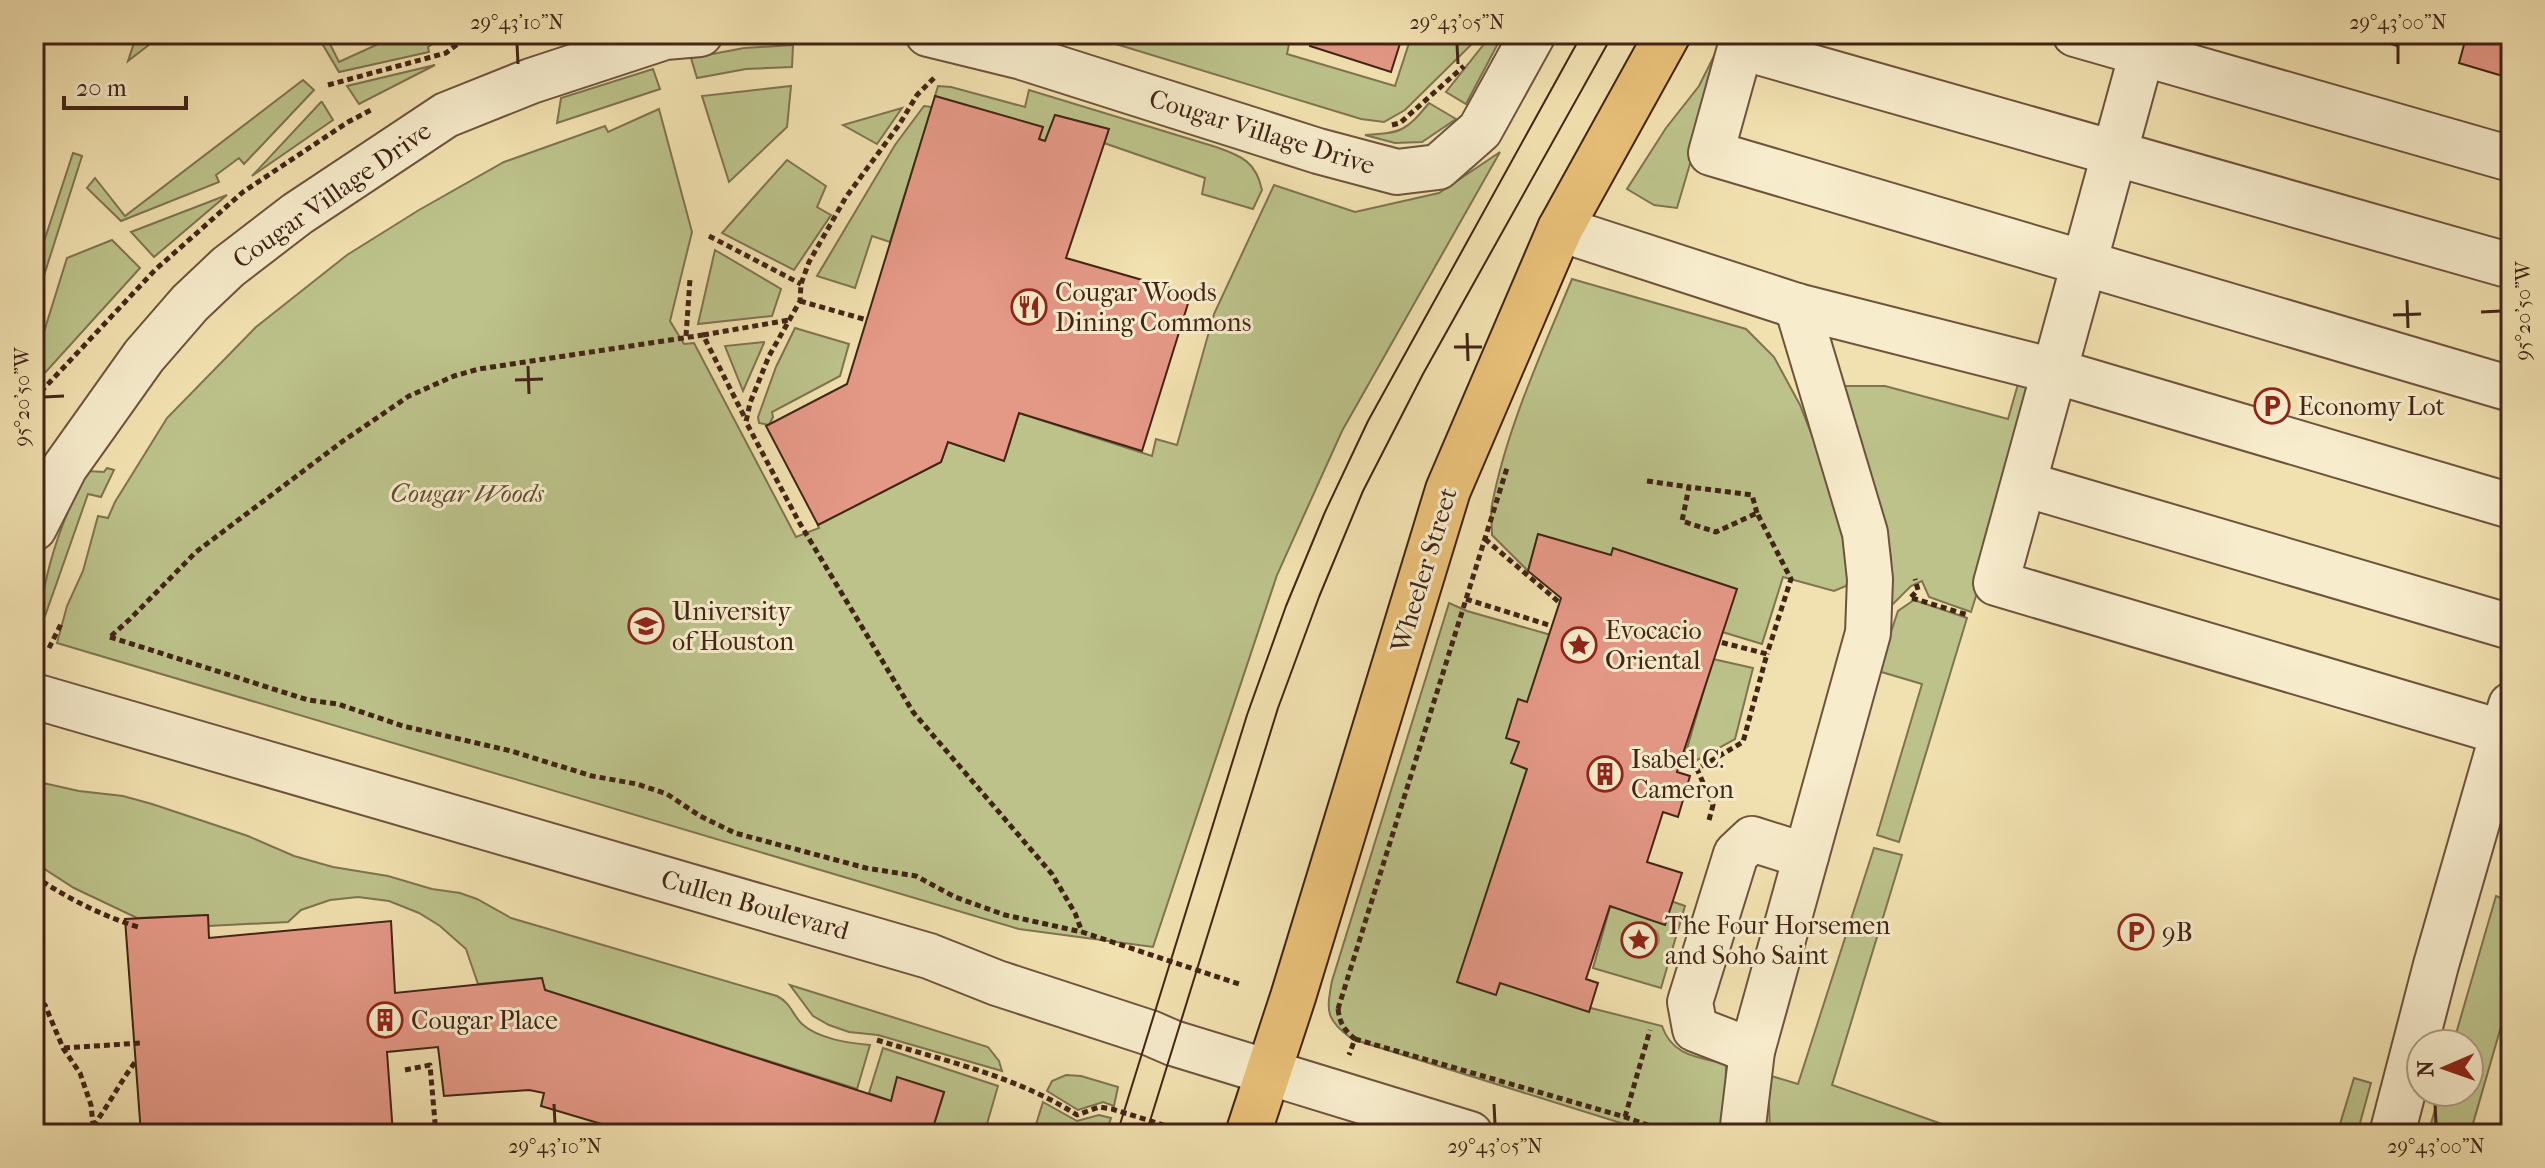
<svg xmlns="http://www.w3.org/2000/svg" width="2545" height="1168" font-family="'IM FELL French Canon',serif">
<rect width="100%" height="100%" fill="#f2e1b0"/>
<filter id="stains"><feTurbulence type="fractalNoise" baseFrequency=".0025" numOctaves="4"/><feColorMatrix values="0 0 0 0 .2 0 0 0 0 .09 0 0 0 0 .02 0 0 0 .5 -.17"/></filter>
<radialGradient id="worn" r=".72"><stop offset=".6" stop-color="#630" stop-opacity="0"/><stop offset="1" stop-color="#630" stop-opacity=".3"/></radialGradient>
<g fill="#bcc28a" stroke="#7f7350" stroke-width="2">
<polygon points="137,34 163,34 128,61"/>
<polygon points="325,34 339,62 400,34 449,34 428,47 429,52 339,72 317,35"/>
<polygon points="1083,34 1228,34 1256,43 1263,35 1289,44 1287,54 1395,86 1412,34 1482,34 1405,110 1384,122 1361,119"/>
<polygon points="1492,34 1503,34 1466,104 1446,92"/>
<polygon points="1725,34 1718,69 1677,208 1654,205 1627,189 1666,128 1699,86"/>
<polygon points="793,45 792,67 746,69 697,78 691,58 744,48"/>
<polygon points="435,65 359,104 347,86"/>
<polygon points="653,69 660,89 557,123 561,98"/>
<polygon points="303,80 314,90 244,164 239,158 216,175 219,182 121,221 87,188 95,178 125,216"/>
<polygon points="791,86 787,127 729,182 702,96"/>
<path d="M938 86 951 87 1025 107 1029 90 1216 147C1242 156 1256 162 1262 190L1253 209 1202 194 1205 178 1104 143 1108 129 1055 115 1045 141 1039 139 1042 127 935 96Z"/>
<polygon points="322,102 333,120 252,176 321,102"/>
<path d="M1429 103 1456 119 1422 142 1395 143 1365 135C1402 133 1406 131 1429 103Z"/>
<polygon points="924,106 932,107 890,242 872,236 855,288 817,276 895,145"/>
<polygon points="902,108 877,144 843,125"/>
<polygon points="659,109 692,232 670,321 684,344 694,343 796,537 819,528 818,525 941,462 948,442 999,459 1005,458 1019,413 1152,456 1156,439 1177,445 1214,314 1274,185 1355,212 1439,193 1500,152 1342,431 1277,575 1153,947 1019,929 57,643 67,606 83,571 98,516 108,518 115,502 167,418 256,327 347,255 419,210 504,162 605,126 608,132"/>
<polygon points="73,153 82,156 34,307 34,272"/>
<polygon points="787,160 826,186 817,207 831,215 794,270 722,233"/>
<polygon points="227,195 154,257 131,232"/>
<polygon points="112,240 140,268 34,385 34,364 67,258"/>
<polygon points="715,250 781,289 772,316 698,324"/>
<path d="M1572 279 1746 329 1774 357 1800 405 1829 479 1852 572 1846 586 1834 591 1783 577 1762 644 1719 631 1538 535 1528 571 1492 535C1492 525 1490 514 1492 505 1506 430 1543 349 1572 279Z"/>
<polygon points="795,328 849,344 840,376 772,412 773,417 769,425 759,423 758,417 776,367"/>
<polygon points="764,342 764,343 743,391 725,346"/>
<polygon points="2020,377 2042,384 1971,612 1929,597 1922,581 1911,586 1892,605 1891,557 1882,514 1835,386 1885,386 2008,419"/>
<path d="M107 468 114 470 101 497 88 494 45 616 40 615C46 565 64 515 87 471L104 472Z"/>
<polygon points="1914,600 1967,618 1899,842 1877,835 1922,684 1878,671 1898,611"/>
<path d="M1449 603 1467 611 1551 635 1513 763 1528 770 1499 979 1579 1005 1662 1026C1672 1056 1698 1057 1726 1064L1725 1134H1656L1352 1039C1326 1020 1326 1012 1332 981Z"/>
<polygon points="1713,659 1753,668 1735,739 1681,769"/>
<path d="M34 781 79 791 123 796 152 804 248 836 294 856 333 867 388 876 432 889 460 893 477 899 511 918 777 996C792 1004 791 1013 802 1024 819 1039 848 1043 870 1045L857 1089 545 990 541 978 478 984 466 949 440 926 419 913 389 901 358 897 330 900 301 910 288 922 208 926 207 915 137 918 74 888 46 870 34 857Z"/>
<polygon points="1874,848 1902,855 1832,1085 1970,1134 1770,1134 1768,1075 1798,1084"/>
<polygon points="1625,885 1685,906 1661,988 1593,968 1610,907 1618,908"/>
<polygon points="2496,896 2511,902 2511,992 2470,1134 2428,1134 2440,1092 2469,1092 2469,1044 2453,1044"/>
<polygon points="790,985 988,1047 999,1061 1002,1071 878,1035 849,1032 829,1025 813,1016"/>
<polygon points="883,1048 998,1086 984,1134 931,1134 944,1093 891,1101 869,1093"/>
<polygon points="1066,1075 1081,1076 1118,1087 1114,1106 1103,1102 1078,1110 1047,1091 1052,1081"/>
<polygon points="2354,1078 2371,1083 2357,1134 2337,1134"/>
<polygon points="1043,1102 1077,1121 1099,1115 1111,1118 1106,1134 1033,1134"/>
</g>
<g fill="#e49886" stroke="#422416" stroke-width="2">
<polygon points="1294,34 1403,34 1391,72 1310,46 1311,39"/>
<polygon points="2359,34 2400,34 2397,46"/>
<polygon points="2467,34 2493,34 2511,39 2511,62 2506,77 2459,63"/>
<polygon points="935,96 1043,127 1039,139 1045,141 1055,115 1109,129 1066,258 1191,294 1142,451 1019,413 1004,461 948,442 941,462 818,525 766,426 847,384"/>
<polygon points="1538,534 1611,555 1613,548 1737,589 1677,772 1690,776 1678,817 1663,812 1647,862 1682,873 1665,925 1610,906 1586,979 1598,983 1589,1012 1500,983 1496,995 1457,982 1527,769 1511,763 1519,742 1506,738 1518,699 1527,702 1561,598 1528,571"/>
<polygon points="208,915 209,938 391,921 395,993 542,978 545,990 891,1101 897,1077 944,1092 931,1134 802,1134 774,1128 773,1134 635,1134 541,1106 544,1093 529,1090 444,1096 438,1047 387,1052 393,1134 141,1134 125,919"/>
</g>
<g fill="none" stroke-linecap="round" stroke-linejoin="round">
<defs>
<g id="minor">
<polyline points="928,34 1022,57 1318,151 1397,172 1438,167 1480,130 1533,34"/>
<polyline points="1744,34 1711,153 2511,389"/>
<polyline points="2075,34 2511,159"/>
<polyline points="1741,47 2511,266"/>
<polyline points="2142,53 1996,583 2511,735"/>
<polyline points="1560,229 1797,306 2054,371 2511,506"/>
<polyline points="2024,484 2511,627"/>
<polyline points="34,528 65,467 144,356 190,303 228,267 297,214 446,115 531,81 665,37 700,34"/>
<polyline points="34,696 929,956 997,983 1150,1033 1173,1043 1470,1134"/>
<polyline points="1752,1051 1695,1029 1690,1002 1736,854 1752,839 1806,856"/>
<polyline points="1742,1134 1752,1051 1868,633 1870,579 1865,533 1797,306"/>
<polyline points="2392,1134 2436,965 2511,705"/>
</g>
<polyline id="major" points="1248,1134 1293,997 1448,490 1560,229 1668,34"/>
</defs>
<use href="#minor" stroke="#6e533c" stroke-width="48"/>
<use href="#major" stroke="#422416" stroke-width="48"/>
<g stroke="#422416" stroke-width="5" stroke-dasharray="6 4" stroke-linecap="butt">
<polyline points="934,78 917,95 899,125 846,197 809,262 801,284 800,301 769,356 750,403 746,422 799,522 913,712 1052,874 1075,913 1082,932"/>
<polyline points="328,85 446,53 470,34"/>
<polyline points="1392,125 1400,123 1464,66"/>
<polyline points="709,236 801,284"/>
<polyline points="800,301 867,320"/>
<polyline points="703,335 789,320"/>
<polyline points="686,336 690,279"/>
<polyline points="34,399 155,270 243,192 348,122 371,110"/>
<polyline points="1647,481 1689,487"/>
<polyline points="1757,513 1752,495 1689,487 1682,521 1716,532 1757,513 1791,579 1767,654"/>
<polyline points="1485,539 1560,603"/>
<polyline points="1911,597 1918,590 1915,579"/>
<polyline points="1912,598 1968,615"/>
<polyline points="1466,599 1552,626"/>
<polyline points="111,636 130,619 196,552 343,441 409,396 454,376 479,369 703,335 746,420"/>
<polyline points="110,637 308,700 338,704 403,726 511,751 592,776 637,784 667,794 700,816 735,833 866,868 916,876 955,897 1005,915 1082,932 1239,984"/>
<polyline points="49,648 62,622"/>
<polyline points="1709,820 1713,805 1697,769 1743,742 1767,654 1720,642"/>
<path d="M34 876C67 898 100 915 138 927"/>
<polyline points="34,997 45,1005 63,1048 80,1073 91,1105 94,1134"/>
<polyline points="1338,1009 1507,468"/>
<path d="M1338 1009C1340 1023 1343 1029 1355 1039L1349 1055"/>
<polyline points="1355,1039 1625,1117 1673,1134"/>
<path d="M877 1040C945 1061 1016 1076 1077 1115L1099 1107 1112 1109 1192 1134"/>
<polyline points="64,1048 141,1043"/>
<polyline points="405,1070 430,1065 436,1134"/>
<polyline points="1625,1117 1650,1030"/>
<path d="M93 1126C109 1105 120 1082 136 1061"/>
</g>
<use href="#minor" stroke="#f7eccc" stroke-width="44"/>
<use href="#major" stroke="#e9c078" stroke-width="44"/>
<g stroke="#422416" stroke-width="2">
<polyline points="1117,1134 1247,715 1286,606 1325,512 1368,421 1582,34"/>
<polyline points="1146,1134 1278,708 1319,597 1363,491 1423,374 1613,34"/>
</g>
</g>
<circle fill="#a28f6b" cx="1648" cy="939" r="12"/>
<path fill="none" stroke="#422416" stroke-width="3" d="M517 44 518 64M1457 44 1458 64M2398 44V64M2407 300 2408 328M2481 312 2501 311M2393 315 2421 314M1467 333 1468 361M1454 347H1482M528 366 529 394M515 380 543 379M44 397 64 396M554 1104 555 1124M1494 1104 1495 1124M2435 1104 2436 1124"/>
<defs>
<symbol id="restaurant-ring" viewBox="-11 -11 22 22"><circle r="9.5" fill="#f7eccc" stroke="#8f2418" stroke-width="1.5"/><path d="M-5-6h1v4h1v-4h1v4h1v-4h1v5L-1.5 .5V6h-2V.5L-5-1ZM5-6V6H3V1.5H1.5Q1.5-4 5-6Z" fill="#8f2418"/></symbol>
<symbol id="parking-ring" viewBox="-11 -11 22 22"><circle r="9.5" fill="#f7eccc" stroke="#8f2418" stroke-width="1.5"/><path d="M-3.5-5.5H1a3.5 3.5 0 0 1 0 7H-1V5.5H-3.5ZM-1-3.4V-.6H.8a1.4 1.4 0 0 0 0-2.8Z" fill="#8f2418"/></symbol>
<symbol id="university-ring" viewBox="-11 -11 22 22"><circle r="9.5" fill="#f7eccc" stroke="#8f2418" stroke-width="1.5"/><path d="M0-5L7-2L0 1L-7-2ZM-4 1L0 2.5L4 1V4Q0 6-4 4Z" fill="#8f2418"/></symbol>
<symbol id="sight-ring" viewBox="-11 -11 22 22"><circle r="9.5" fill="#f7eccc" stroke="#8f2418" stroke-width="1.5"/><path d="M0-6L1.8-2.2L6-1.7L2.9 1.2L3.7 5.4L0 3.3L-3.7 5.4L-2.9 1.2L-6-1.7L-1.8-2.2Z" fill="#8f2418"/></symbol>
<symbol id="building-ring" viewBox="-11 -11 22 22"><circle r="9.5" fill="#f7eccc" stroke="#8f2418" stroke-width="1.5"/><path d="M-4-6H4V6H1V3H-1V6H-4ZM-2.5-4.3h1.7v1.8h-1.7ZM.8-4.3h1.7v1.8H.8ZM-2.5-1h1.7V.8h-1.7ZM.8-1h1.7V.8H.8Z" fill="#8f2418"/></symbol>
</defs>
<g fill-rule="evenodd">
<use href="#restaurant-ring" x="1009" y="287" width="40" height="40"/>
<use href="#parking-ring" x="2252" y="386" width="40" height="40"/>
<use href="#university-ring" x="626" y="606" width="40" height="40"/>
<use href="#sight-ring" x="1559" y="625" width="40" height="40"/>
<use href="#building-ring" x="1585" y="754" width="40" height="40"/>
<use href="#parking-ring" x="2116" y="912" width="40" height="40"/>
<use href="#sight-ring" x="1619" y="920" width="40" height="40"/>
<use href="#building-ring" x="365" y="1000" width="40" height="40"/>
</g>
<g text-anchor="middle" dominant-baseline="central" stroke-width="6" stroke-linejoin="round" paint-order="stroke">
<g font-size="26" fill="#422416" stroke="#f7eccc">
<text transform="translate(1262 132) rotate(17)">Cougar Village Drive</text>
<text transform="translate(332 195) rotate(-35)">Cougar Village Drive</text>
<text transform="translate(1424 570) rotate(-73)">Wheeler Street</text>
<text transform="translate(755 905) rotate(16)">Cullen Boulevard</text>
</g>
<g font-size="26" fill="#422416" stroke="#f7eccc" text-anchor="start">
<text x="1055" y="292">Cougar Woods<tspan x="1055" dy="30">Dining Commons</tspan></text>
<text x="2298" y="406">Economy Lot</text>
<text x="672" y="611">University<tspan x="672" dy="30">of Houston</tspan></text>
<text x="1605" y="630">Evocacio<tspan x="1605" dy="30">Oriental</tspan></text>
<text x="1631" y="759">Isabel C.<tspan x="1631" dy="30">Cameron</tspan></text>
<text x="1665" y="925">The Four Horsemen<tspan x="1665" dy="30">and Soho Saint</tspan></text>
<text x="2162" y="932">9B</text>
<text x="411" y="1020">Cougar Place</text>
</g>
<g font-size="26" font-style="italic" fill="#604c33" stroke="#f7eccc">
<text x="467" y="493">Cougar Woods</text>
</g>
</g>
<rect width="2545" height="1168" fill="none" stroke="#f2e1b0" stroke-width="88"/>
<g transform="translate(2445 1068) rotate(268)"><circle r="38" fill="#f7eccc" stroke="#af9c83" stroke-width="2"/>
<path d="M0-6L14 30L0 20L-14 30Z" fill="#8f2418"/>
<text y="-12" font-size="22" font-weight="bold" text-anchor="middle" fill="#422416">N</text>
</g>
<path d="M64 96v12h122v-12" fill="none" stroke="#422416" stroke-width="4"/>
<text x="76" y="96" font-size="24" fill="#422416" stroke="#f7eccc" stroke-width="6" paint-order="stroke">20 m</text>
<rect x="44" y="44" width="2457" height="1080" fill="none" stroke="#422416" stroke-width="3"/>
<g font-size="20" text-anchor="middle" fill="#422416">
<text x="517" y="29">29°43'10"N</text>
<text x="1457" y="29">29°43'05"N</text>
<text x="2398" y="29">29°43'00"N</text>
<text transform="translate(2523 311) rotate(-90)" y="7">95°20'50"W</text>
<text transform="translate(22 397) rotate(-90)" y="7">95°20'50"W</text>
<text x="555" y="1153">29°43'10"N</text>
<text x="1495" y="1153">29°43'05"N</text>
<text x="2436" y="1153">29°43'00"N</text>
</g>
<rect width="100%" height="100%" filter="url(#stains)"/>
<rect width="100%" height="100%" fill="url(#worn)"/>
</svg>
